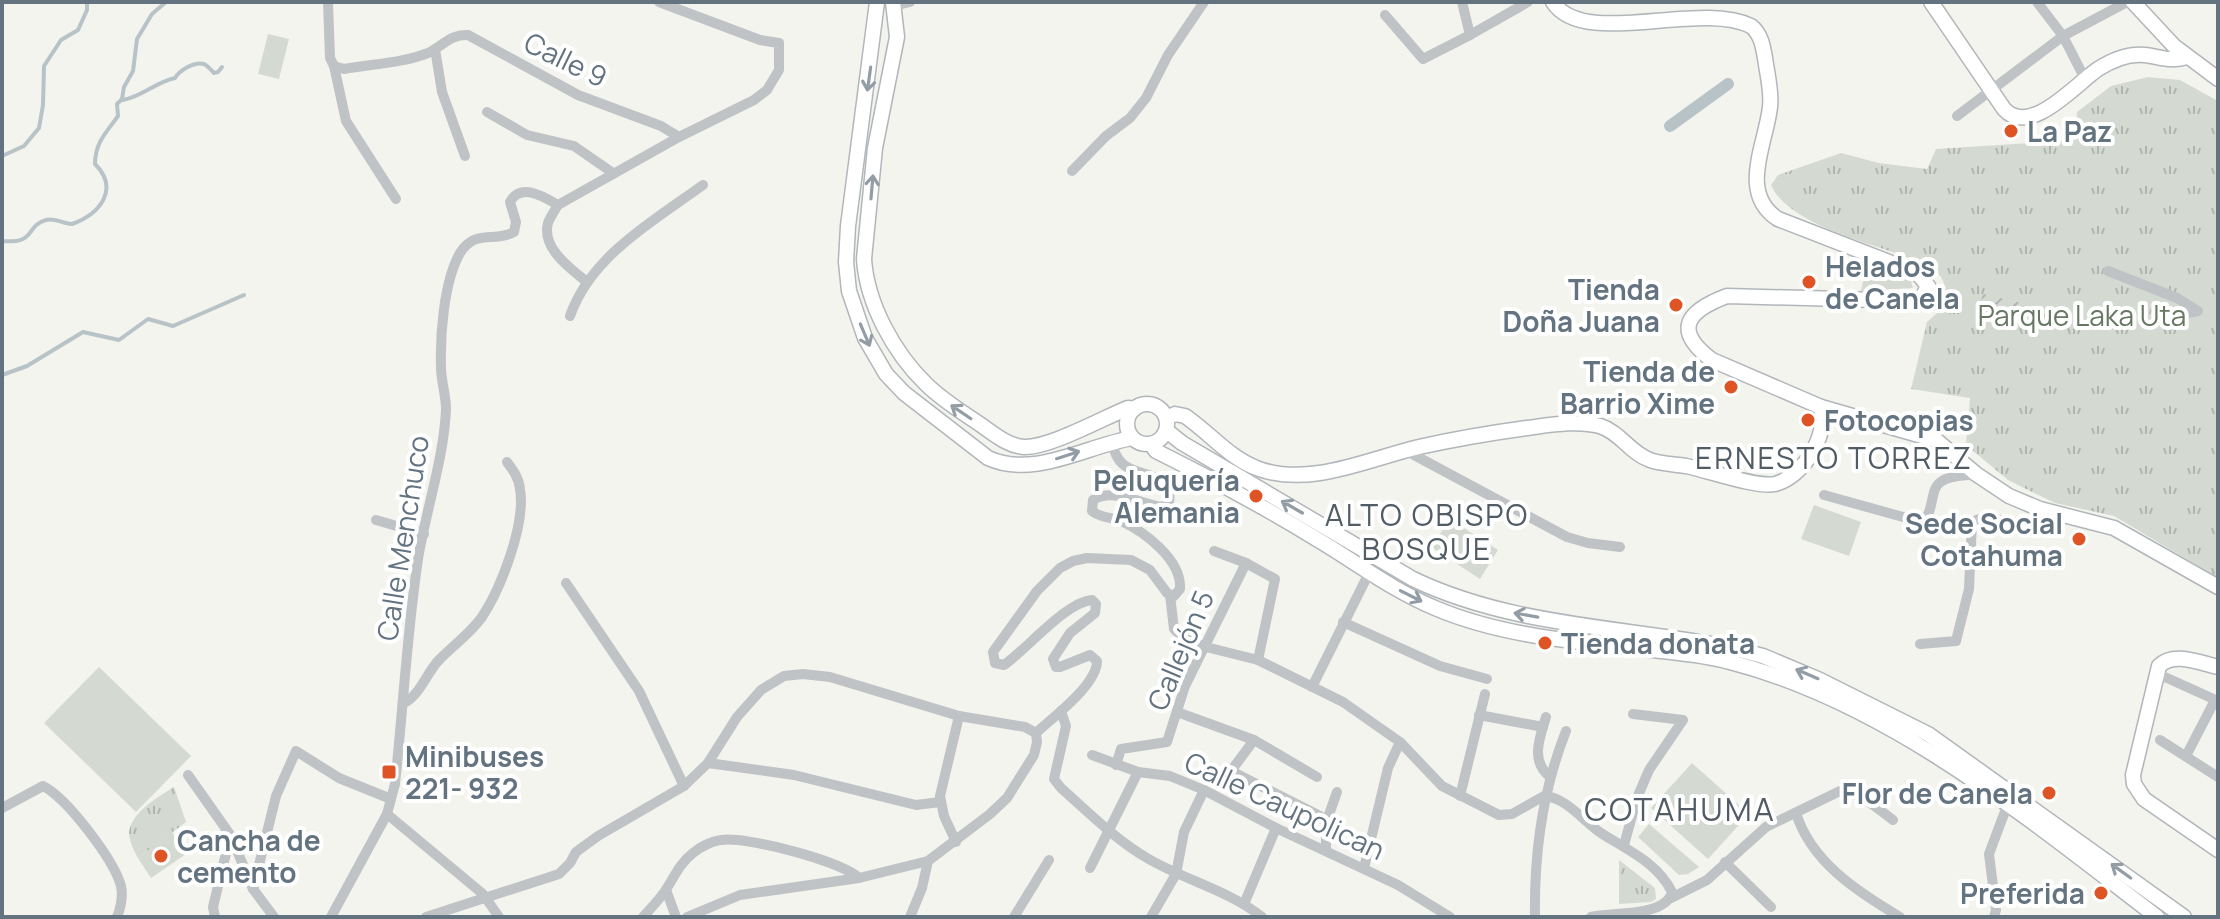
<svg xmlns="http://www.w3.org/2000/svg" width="2220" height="919" font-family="Manrope,sans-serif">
<defs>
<pattern id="park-tufts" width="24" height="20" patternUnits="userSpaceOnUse" patternTransform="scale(2)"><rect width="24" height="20" fill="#d4dad1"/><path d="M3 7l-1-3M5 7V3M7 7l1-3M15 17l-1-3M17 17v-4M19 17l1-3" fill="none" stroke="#b0b5af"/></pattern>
<pattern id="garden-furrows" width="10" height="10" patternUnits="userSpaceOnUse" patternTransform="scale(2)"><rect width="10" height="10" fill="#d4dad1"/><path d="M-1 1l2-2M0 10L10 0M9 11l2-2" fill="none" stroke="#b0b5af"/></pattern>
</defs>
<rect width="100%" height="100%" fill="#f4f4ef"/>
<g fill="#d4dad1">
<polygon points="268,34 289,39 279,79 258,74"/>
<polygon points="1867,264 1911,281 1913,288 1861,291"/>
<polygon points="1814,505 1861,522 1849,556 1801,539"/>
<polygon points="1450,519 1498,550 1480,579 1431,547"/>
<polygon points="99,667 191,756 136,812 44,723"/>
<polygon points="1692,763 1749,814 1708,859 1651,808"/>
<polygon points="1649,824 1699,867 1688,874 1679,875 1638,837"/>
<polygon points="172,832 186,854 151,878 138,858"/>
</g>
<g fill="url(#park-tufts)">
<path d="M2148 77 2180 80 2218 101V578L2114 516 2055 503 2030 491 2008 480 1966 445 1970 398 1911 389 1927 322 1937 313 1946 294C1945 290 1944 281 1941 277 1933 266 1915 261 1903 256 1866 242 1787 223 1771 185L1778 175 1841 153 1879 163 1927 169 1936 149 2076 140 2077 112 2111 86Z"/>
<path d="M174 787 186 822 138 858C134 851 129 841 129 833 131 812 158 797 174 787Z"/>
<polygon points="1619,860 1655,888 1656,899 1651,902 1619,904"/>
</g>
<polygon fill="url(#garden-furrows)" points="1983,294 2072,315 2071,323 1981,301"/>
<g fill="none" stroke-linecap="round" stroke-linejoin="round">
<g stroke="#b7c3c7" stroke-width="4">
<path d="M123 100C143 96 156 82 175 78 179 71 194 61 204 64 208 66 211 70 214 73L218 72 222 67"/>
<polyline points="2,156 24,146 39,128 43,105 44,66 61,40 78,30 87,10 87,2"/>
<path d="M2 241C37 244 25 226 46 220 55 217 62 224 72 224 100 214 120 189 95 164 95 142 107 132 118 116L117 104 122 99 124 87 133 71 137 39 152 14 166 2"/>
<polyline points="2,375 27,366 83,332 119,340 148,319 173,326 244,295"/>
</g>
<polyline stroke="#b7c3c7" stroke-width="12" points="1670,126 1728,84"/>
<defs>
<g id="secondary">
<path d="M877 2 848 226 846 262 849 291 865 338 886 374 904 393 988 458C1034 479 1086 446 1132 438"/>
<path d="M893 2 897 37 875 148 864 259C867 304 894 353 926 384 942 400 962 412 981 425 994 434 1008 446 1024 447 1049 448 1103 418 1128 408L1134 409"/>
<path d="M1553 2C1583 49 1699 0 1751 26 1761 34 1763 46 1765 58 1767 73 1772 92 1770 107 1766 144 1738 193 1778 219L1907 269 1919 275 1928 286 1923 296 1914 301 1727 296C1687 311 1672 330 1712 360L1821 407 1936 440 1976 474 2009 496 2040 509 2114 528 2218 587"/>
<path d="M1931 2 2004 109C2030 138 2077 83 2098 69 2112 60 2128 53 2145 55 2161 57 2171 62 2187 57"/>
<polyline points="2133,2 2174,46 2218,79"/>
<circle cx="1147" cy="424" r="20"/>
<path d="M1167 418 1175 414 1185 416C1210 433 1230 459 1259 469 1311 487 1368 459 1419 447 1455 439 1490 433 1527 428 1550 425 1577 420 1600 426 1620 432 1630 453 1650 460 1661 464 1674 464 1686 466 1707 470 1757 488 1775 484 1803 477 1829 435 1821 407"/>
<path d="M1167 431 1182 443 1413 579C1511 626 1623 627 1728 647L1763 656 1820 680 1928 734 2184 917"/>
<path d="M1151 444 1156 451C1210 478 1263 506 1315 538 1354 561 1392 590 1435 608 1503 637 1580 642 1653 650 1679 653 1706 655 1730 662 1889 703 2029 819 2157 917"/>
<path d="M2218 667C2200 663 2174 651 2159 666L2133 775 2134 784 2144 799 2218 850"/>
</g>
</defs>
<use href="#secondary" stroke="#b1b6ba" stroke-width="17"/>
<g stroke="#bfc3c6" stroke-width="10">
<polyline points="328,2 330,58 334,66 346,121 396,199"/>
<polyline points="1462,2 1470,35 1528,2"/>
<polyline points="2037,2 2063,36 2085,79"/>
<polyline points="894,6 910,2"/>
<polyline points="1385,15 1423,59 1470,35"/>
<polyline points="435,49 442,92 465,156"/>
<path d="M334 66 344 69C371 64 403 63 428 53 443 46 450 34 468 35L578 95 661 126 679 137"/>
<polyline points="487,112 527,135 574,146 613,173"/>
<polyline points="1957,116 2063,36 2127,2"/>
<polyline points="1072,171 1106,136 1130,118 1146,98 1168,55 1204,2"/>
<polyline points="2108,271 2177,298 2198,311 2188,313 2186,309 2190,306"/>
<path d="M587 282C571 269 541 248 548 223 550 217 555 210 558 205L679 137 754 100 767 90 779 70V43L760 40 659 2"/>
<path d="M570 316C591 256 653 221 703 185"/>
<polyline points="1409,449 1414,455 1567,537 1588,543 1620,547"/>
<path d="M1824 495 1921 522C1936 513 1928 489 1942 481 1951 475 1966 476 1976 474"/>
<polyline points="376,520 424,534"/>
<polyline points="1214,551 1246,563 1275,579 1258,660"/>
<polyline points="566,583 639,691 684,786"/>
<path d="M1170 595 1174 629 1182 637 1206 647 1258 660 1343 702 1400 742 1442 786 1499 815 1512 814 1544 796C1566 797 1583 821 1601 833 1627 850 1657 862 1672 892 1666 917 1613 912 1591 917"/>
<polyline points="1343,622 1440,666 1487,679"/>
<path d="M1920 644 1956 641 1969 589 1972 522C1991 510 2032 534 2060 522L2064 514"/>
<polyline points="2156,673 2218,701"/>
<polyline points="1312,687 1370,571"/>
<path d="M404 703C419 696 427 673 438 661 452 646 470 634 482 617 501 588 526 524 520 489 519 478 513 470 507 462"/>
<path d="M1061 711 1066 726 1054 779 1061 788C1088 812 1116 840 1147 858 1184 880 1228 890 1262 917"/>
<polyline points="1177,712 1254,740 1317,777"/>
<polyline points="1479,715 1543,727"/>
<path d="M1546 717C1540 737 1530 760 1549 776"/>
<path d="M1036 733C1053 717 1097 685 1097 661L1090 655 1060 667H1056L1053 659 1070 633 1095 613 1096 604 1092 600C1066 602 1027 649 1004 665L995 663 993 652 1037 591 1060 568 1073 561 1087 558 1131 560 1150 570 1167 593 1174 596 1180 589C1182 560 1145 532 1121 521 1111 517 1100 518 1092 511L1093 500C1113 487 1140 504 1162 507L1169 503C1174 471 1140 478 1124 465 1116 459 1114 450 1112 442"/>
<polyline points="1254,740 1231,771 1320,816 1326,823"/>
<polyline points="2160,740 2218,777"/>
<polyline points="1092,755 1138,772 1170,776 1204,790 1276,828 1398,885 1450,917"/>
<polyline points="2186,756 2215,700"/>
<polyline points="708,763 794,775 916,805 940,802"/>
<polyline points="1116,765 1121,749 1167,742 1185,686 1246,563"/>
<polyline points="188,775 231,836 253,889 274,917"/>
<polyline points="1460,796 1485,694"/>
<path d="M2 808 43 786C67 798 114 860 121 886 123 896 121 907 117 917"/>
<path d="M1796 813C1811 862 1858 892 1900 917"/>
<polyline points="387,814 483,894 499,917"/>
<polyline points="956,842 944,816 940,796 959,716"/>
<polyline points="1624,845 1637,798 1649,770 1683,720 1633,714"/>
<polyline points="1326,851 1326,823 1337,792"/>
<polyline points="1725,862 1771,907"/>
<polyline points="1090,868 1138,772"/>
<polyline points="1364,868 1388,768 1400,742"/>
<polyline points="253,889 276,796 296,751 339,778 391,799"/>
<polyline points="666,890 676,917"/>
<path d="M1671 898 1707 880 1766 827 1840 791C1862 794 1876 807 1893 820"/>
<polyline points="1244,904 1276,828"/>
<polyline points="215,917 213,907 230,837"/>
<path d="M331 917 387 814 395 784C403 709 407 633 418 559 426 510 444 458 446 409 446 395 441 381 441 367 440 334 444 281 460 253 476 228 495 243 514 232L516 222 510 202C521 182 544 197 558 205"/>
<polyline points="426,917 559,874 570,863 576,852 598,836 684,786 708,763 737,717 761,690 784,676 803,674 830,677 959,716 1025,727 1036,733 1037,742 1034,755 1007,798 990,814 928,861 859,878 740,895 687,917"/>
<path d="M643 917C651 908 661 898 667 888 675 875 681 862 693 853 700 847 712 841 721 840 746 836 841 861 859 878"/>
<polyline points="910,917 922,888 928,861"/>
<polyline points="1014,917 1049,860"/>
<polyline points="1151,917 1176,874 1184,832 1204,790"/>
<path d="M1535 917C1534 854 1543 789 1566 731"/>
<polyline points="1994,917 1996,910 1989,854 2007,806"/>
</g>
<use href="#secondary" stroke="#fff" stroke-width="14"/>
</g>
<defs><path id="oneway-shaft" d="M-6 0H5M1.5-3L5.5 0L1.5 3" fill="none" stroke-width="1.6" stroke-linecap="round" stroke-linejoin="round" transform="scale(2)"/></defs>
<g stroke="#929da6">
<use href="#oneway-shaft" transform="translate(869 79) rotate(98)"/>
<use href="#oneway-shaft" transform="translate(872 187) rotate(-85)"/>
<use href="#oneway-shaft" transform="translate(865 335) rotate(67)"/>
<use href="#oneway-shaft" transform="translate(961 412) rotate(-146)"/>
<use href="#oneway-shaft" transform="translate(1068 455) rotate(-18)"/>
<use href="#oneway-shaft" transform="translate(1292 507) rotate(-150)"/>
<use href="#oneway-shaft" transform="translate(1411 596) rotate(27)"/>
<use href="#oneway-shaft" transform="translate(1526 615) rotate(-170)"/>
<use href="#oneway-shaft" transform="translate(1807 674) rotate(-157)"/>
<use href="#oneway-shaft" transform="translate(2121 871) rotate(-144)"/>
</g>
<g fill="#de5425" stroke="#fff" stroke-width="3">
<circle cx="2011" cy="131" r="8"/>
<circle cx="1809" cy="282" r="8"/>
<circle cx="1676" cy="305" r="8"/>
<circle cx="1731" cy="387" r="8"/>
<circle cx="1808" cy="420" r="8"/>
<circle cx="1256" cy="496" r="8"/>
<circle cx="2079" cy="539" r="8"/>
<circle cx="1545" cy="643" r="8"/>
<rect x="381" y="764" width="16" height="16" rx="4"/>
<circle cx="2049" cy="793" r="8"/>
<circle cx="161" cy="856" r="8"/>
<circle cx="2101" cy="893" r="8"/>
</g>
<g text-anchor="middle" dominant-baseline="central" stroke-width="8" stroke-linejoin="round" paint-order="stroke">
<g font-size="28" fill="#637380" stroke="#fff">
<text transform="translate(566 59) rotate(26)">Calle 9</text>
<text transform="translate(402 538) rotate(-81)">Calle Menchuco</text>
<text transform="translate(1180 650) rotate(-67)">Callejón 5</text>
<text transform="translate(1285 805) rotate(25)">Calle Caupolican</text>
</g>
<g font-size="28" font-weight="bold" fill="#637380" stroke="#fff" text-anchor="start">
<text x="2027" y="131">La Paz</text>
<text x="1825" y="266">Helados<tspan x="1825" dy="32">de Canela</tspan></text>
<text x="1660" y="289" text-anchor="end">Tienda<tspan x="1660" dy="32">Doña Juana</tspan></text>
<text x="1715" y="371" text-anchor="end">Tienda de<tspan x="1715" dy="32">Barrio Xime</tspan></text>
<text x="1824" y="420">Fotocopias</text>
<text x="1240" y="480" text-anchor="end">Peluquería<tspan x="1240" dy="32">Alemania</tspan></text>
<text x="2063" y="523" text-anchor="end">Sede Social<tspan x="2063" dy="32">Cotahuma</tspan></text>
<text x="1561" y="643">Tienda donata</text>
<text x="405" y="756">Minibuses<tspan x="405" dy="32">221- 932</tspan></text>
<text x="2033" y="793" text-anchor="end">Flor de Canela</text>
<text x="177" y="840">Cancha de<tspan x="177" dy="32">cemento</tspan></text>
<text x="2085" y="893" text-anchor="end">Preferida</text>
</g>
<g font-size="28" fill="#667762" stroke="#fff">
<text x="2082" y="315">Parque Laka Uta</text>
</g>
<g font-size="30" letter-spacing="2" fill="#515c65" stroke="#fff">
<text x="1834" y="457">ERNESTO TORREZ</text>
<text x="1427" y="514">ALTO OBISPO<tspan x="1427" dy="34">BOSQUE</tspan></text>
</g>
<g font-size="32" letter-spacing="2" fill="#515c65" stroke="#fff">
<text x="1680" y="809">COTAHUMA</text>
</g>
</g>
<rect width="2220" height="919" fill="none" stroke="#637380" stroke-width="8"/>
</svg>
